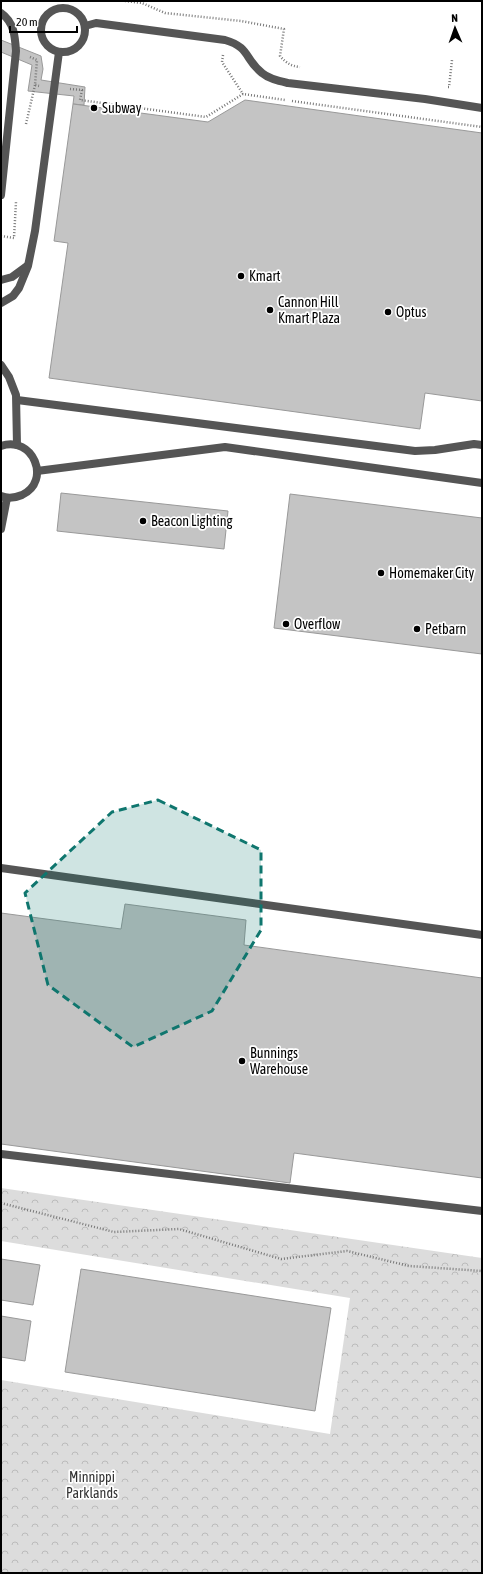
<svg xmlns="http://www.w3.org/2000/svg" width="483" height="1574" font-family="'Asap Condensed',sans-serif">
<defs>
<pattern id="park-crowns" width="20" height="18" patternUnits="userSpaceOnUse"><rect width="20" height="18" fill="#dcdcdc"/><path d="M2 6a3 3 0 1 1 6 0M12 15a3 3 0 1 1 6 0" fill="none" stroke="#bbb"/></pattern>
</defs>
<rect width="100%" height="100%" fill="#fff"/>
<polygon fill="url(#park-crowns)" points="1,1188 482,1258 482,1573 1,1573 1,1380 330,1434 350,1298 1,1241"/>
<g fill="#c4c4c4" stroke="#999">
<polygon points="1,40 41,56 43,69 41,80 85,87 84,105 73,104 74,96 28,91 32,65 1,52"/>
<polygon points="245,100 482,133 482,401 425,393 420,429 49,378 68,243 54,241 73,104 208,122"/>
<polygon points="61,493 228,511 224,549 57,531"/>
<polygon points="290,494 482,518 482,654 274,628"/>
<polygon points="125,904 246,920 244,945 482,978 482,1178 294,1153 290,1183 1,1144 1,913 121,929"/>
<polygon points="1,1259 40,1265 33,1305 1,1300"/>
<polygon points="81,1269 331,1308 315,1411 65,1372"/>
<polygon points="1,1316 31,1321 25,1361 1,1357"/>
</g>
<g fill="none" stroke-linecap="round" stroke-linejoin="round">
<g stroke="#777" stroke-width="2.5" stroke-dasharray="1 2" stroke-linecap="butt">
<path d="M125 1 142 3 165 13 241 21 284 29 280 56C286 63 291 66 300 67"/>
<polyline points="223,55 222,62 243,94"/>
<polyline points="30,57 37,60 35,85 39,86"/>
<polyline points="448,87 449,87 452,60"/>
<polyline points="70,89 82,90 80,100 206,117 243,94 285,100"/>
<polyline points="292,101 482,127"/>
<polyline points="26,124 35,85"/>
<polyline points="1,236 14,238 16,202"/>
<polyline points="1,1203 114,1232 179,1229 281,1259 347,1251 409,1266 482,1271"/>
</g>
<g stroke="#555" stroke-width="8">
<circle cx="63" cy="30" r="22"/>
<path d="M1 13C14 22 15 36 16 51L1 195"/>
<path d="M85 26 96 23 225 40C250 47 245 60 262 73 269 79 279 81 288 83L425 99 482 108"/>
<polyline points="1,280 12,277 27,266"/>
<polyline points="1,303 13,296 19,288 28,266 35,231 59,52"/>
<polyline points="1,365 9,377 16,395 17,445"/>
<polyline points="17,400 415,451 435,450 474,444 482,445"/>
<path d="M1 446C33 435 52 481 22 495 15 498 8 499 1 496"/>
<polyline points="37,471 225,447 482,483"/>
<polyline points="1,529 7,498"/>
<polyline points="1,868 482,935"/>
<polyline points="1,1154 482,1211"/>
</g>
</g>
<path fill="#0f766e" fill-opacity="0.2" stroke="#0f766e" stroke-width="3" stroke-dasharray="8 5" stroke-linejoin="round" d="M158 800 261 850V930L212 1011 133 1047 48 985 25 893 112 812Z"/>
<g fill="#000" stroke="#fff" stroke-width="1.5">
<circle cx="94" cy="108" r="4"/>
<circle cx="241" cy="276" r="4"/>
<circle cx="270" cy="310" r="4"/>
<circle cx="388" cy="312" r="4"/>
<circle cx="143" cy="521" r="4"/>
<circle cx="381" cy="573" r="4"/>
<circle cx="286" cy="624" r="4"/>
<circle cx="417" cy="629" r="4"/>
<circle cx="242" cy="1061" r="4"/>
</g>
<g text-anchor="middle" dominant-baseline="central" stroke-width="3.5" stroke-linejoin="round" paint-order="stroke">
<g font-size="14" fill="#000" stroke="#fff" text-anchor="start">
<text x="102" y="108">Subway</text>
<text x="249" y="276">Kmart</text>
<text x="278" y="302">Cannon Hill<tspan x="278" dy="16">Kmart Plaza</tspan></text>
<text x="396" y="312">Optus</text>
<text x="151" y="521">Beacon Lighting</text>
<text x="389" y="573">Homemaker City</text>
<text x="294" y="624">Overflow</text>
<text x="425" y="629">Petbarn</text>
<text x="250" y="1053">Bunnings<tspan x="250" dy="16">Warehouse</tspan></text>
</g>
<g font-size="14" fill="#333" stroke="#fff">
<text x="92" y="1477">Minnippi<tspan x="92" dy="16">Parklands</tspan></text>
</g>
</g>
<rect width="483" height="1574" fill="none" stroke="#000000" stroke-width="4"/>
<g transform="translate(455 28) rotate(358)" stroke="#ffffff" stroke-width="3" paint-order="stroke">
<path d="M0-3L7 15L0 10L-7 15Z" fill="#000000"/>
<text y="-6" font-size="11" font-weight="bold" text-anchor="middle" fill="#000000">N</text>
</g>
<path d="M10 26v6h67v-6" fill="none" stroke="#000000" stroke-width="2"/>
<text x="16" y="26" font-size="12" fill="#000000" stroke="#ffffff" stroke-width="3" paint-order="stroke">20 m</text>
</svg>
